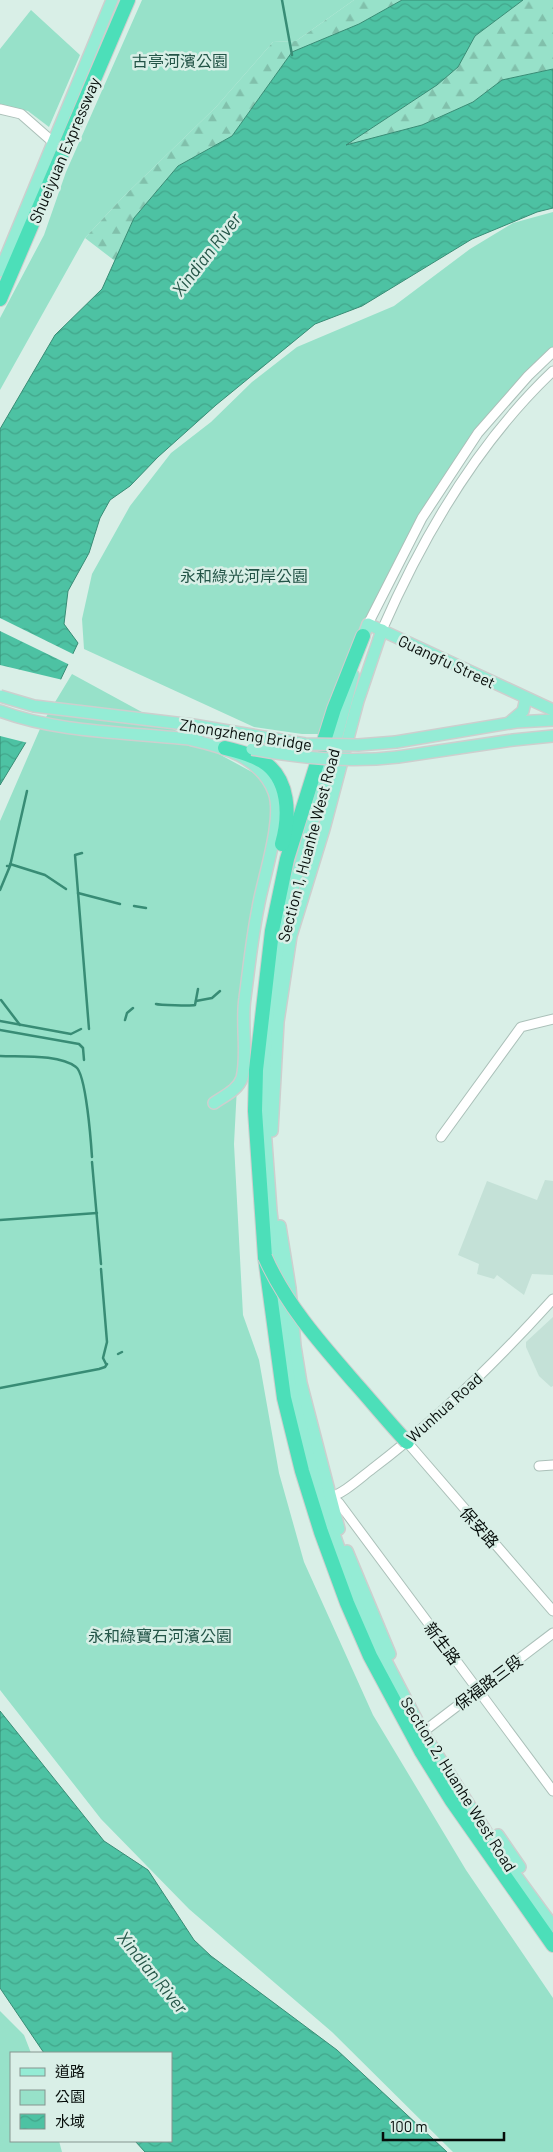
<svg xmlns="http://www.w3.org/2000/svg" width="553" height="2152" font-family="Barlow,'Noto Sans TC',sans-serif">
<defs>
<pattern id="forest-firs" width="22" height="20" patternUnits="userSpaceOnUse" patternTransform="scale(1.25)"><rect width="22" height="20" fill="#97e1c9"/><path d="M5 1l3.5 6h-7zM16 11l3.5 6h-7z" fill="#81c0ab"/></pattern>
<pattern id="water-waves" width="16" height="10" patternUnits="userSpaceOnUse" patternTransform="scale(1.25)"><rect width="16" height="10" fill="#4dc2a3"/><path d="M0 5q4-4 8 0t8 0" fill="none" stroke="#42a68b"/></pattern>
</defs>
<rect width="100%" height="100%" fill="#d9efe7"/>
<g fill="#c4e1d7">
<polygon points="545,1180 553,1181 553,1275 532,1274 524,1295 497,1275 494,1279 477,1274 479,1264 458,1255 487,1181 537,1200"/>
<polygon points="553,1317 553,1386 551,1387 539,1376 526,1347 526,1342"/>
</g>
<g fill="#97e1c9">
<polygon points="142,0 354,0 296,41 273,42 216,107 123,197 85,238 0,390 0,318 44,235 66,172"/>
<polygon points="31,10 80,55 49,127 28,111 0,105 0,49"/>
<polygon points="553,212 553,354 481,430 408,539 320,734 302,734 254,727 84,649 82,619 92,574 130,506 171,453 211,422 252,382 297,347 394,306 470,249 513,223"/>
<polygon points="72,674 252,772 283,793 240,1029 234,1144 243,1315 259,1360 279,1473 304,1562 373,1715 466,1870 553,1998 553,2152 453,2152 332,2032 189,1909 101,1819 0,1690 0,821 43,722"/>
<polygon points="0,2011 24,2035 31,2053 11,2053 11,2141 59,2141 62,2152 0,2152"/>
</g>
<g fill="url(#forest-firs)">
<polygon points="354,0 402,0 359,24 292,52 232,136 178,166 134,218 115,261 85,238 123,197 216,107 273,42 296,41"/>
<polygon points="523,0 553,0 553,69 502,80 473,102 422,125 344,146 437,85 458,67 475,36"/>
</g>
<g fill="url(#water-waves)" stroke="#388c75">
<polygon points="402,0 523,0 475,36 458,67 437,85 346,145 422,125 473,102 502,80 553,69 553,208 537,212 472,239 362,306 315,324 216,405 158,457 130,486 110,500 100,518 89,553 68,591 64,624 78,643 48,706 0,785 0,429 55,335 102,289 134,218 178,166 232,136 292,52 359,24"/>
<polygon points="0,1711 104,1841 148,1870 194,1940 211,1956 337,2050 447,2152 145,2152 135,2141 171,2141 171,2053 44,2053 0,1988"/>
</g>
<g fill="#d9efe7">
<polygon points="0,618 75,655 70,665 0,631"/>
<polygon points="0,665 63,680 50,707 28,743 0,736"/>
</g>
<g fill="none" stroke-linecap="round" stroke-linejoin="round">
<g stroke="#388c75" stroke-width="2.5">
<polyline points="282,0 292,55"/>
<polyline points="82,853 75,855 89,1029"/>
<polyline points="10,864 45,875 66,889"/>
<polyline points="7,866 10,866 27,791"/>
<polyline points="0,890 10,866"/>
<polyline points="78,893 120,904"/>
<polyline points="134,906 146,908"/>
<polyline points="1,1000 20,1025"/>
<polyline points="196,1001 212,998 220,991"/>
<path d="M156 1004C159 1005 191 1006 195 1005L198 989"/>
<polyline points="125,1020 127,1013 133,1008"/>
<polyline points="0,1021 71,1034 81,1029"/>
<polyline points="0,1030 79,1044 83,1048 84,1060"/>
<path d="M0 1056C21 1057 59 1054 76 1067 86 1074 91 1142 92 1157"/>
<polyline points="92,1162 101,1264"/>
<polyline points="0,1220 97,1213"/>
<polyline points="101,1269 107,1342 103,1358 106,1364"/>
<polyline points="118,1354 122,1352"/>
<polyline points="0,1388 99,1369 105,1367 107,1364"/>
</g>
<defs>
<g id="minor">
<polyline points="0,109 21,114 54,143"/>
<polyline points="368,624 422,518 478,433 528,376 553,352"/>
<path d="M382 630C423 536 478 442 553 371"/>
<polyline points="441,1137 521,1027 553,1019"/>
<polyline points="407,1442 553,1611"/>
<polyline points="539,1466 553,1465"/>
<polyline points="332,1497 339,1503 553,1791"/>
<path d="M328 1498C343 1494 359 1479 372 1469 438 1419 498 1360 553 1299"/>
<polyline points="423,1732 553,1633"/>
</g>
<g id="major">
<polyline points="0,271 112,0"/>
<polyline points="361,643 368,624 553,710"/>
<polyline points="353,675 333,751 285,917 270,1013 264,1114 271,1211 285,1339 293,1387 322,1499 349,1577 370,1630 423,1732 501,1855 553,1926"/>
<path d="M0 711C61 734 134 732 198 740"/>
<polyline points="510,722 523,711 526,698"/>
<path d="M192 740C224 747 261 758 274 792 284 819 263 878 258 908 252 938 249 968 245 998 241 1022 248 1056 242 1078 238 1090 224 1096 214 1103"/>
<polyline points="396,742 516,722 553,720"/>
<polyline points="398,757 513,740 553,736"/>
<polyline points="272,1131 278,1022 291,936 324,829 358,701 382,630"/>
<polyline points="280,1226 290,1288 295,1346 301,1383 339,1529"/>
<polyline points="347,1551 390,1654"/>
<polyline points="498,1835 520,1867"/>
</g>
<g id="highway">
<polyline points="0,299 128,0"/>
<polyline points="363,636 334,709 287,859 272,931 256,1070 255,1111 265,1257 284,1398 302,1471 321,1532 347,1603 370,1656 421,1751 452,1801 553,1945"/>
<path d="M225 748C238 751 250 754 262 761 290 778 290 816 282 844"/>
</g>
</defs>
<use href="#minor" stroke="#abc0b9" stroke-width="11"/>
<use href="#major" stroke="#cdcfce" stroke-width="14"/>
<use href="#highway" stroke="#cdcfce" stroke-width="16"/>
<use href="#minor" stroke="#fff" stroke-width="9"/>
<use href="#major" stroke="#94ecd5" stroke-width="11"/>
<use href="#highway" stroke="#4cdfb9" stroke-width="14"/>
<defs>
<g id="major-bridge">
<polyline points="0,696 34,706 193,725 305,744 358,745 396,742"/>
<path d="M252 749C301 758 348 763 398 757"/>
</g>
<path id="highway-bridge" d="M265 1257C286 1305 322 1345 356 1384 373 1403 389 1423 407 1442"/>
</defs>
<use href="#major-bridge" stroke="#cdcfce" stroke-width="14" stroke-linecap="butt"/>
<use href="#highway-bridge" stroke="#cdcfce" stroke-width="16" stroke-linecap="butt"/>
<use href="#major-bridge" stroke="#94ecd5" stroke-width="11"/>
<use href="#highway-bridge" stroke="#4cdfb9" stroke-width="14"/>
</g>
<g text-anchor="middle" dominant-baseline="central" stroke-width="5" stroke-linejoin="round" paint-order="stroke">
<g font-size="16" fill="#245548" stroke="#d9efe7">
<text x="180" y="60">古亭河濱公園</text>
<text x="244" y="575">永和綠光河岸公園</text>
<text x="160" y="1635">永和綠寶石河濱公園</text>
</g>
<g font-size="16" fill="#070e0b" stroke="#d9efe7">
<text transform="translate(64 150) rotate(-67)">Shueiyuan Expressway</text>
<text transform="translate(447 661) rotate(25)">Guangfu Street</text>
<text transform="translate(246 734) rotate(9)">Zhongzheng Bridge</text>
<text transform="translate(308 845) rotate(-75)">Section 1, Huanhe West Road</text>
<text transform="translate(444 1407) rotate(-42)">Wunhua Road</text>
<text transform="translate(480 1527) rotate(48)">保安路</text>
<text transform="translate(443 1643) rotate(53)">新生路</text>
<text transform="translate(488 1682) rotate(-37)">保福路三段</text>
<text transform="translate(459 1784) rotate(58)">Section 2, Huanhe West Road</text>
</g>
<g font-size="18" font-style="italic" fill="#245547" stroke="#d9efe7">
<text transform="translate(206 254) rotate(-52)">Xindian River</text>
<text transform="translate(153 1972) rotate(51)">Xindian River</text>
</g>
</g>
<rect x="10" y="2052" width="162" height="90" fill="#d9efe7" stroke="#85958f"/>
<rect x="20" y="2068" width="25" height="8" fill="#94ecd5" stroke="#85958f"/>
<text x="55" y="2077" font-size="15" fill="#070e0b">道路</text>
<rect x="20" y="2090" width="25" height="15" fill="#97e1c9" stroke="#85958f"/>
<text x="55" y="2102" font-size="15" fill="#070e0b">公園</text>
<rect x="20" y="2114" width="25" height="15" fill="url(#water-waves)" stroke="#85958f"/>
<text x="55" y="2127" font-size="15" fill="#070e0b">水域</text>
<path d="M383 2132v8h121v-8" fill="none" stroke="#070e0b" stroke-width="2.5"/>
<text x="390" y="2132" font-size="15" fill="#070e0b" stroke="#d9efe7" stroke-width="4" paint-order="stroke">100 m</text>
</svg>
